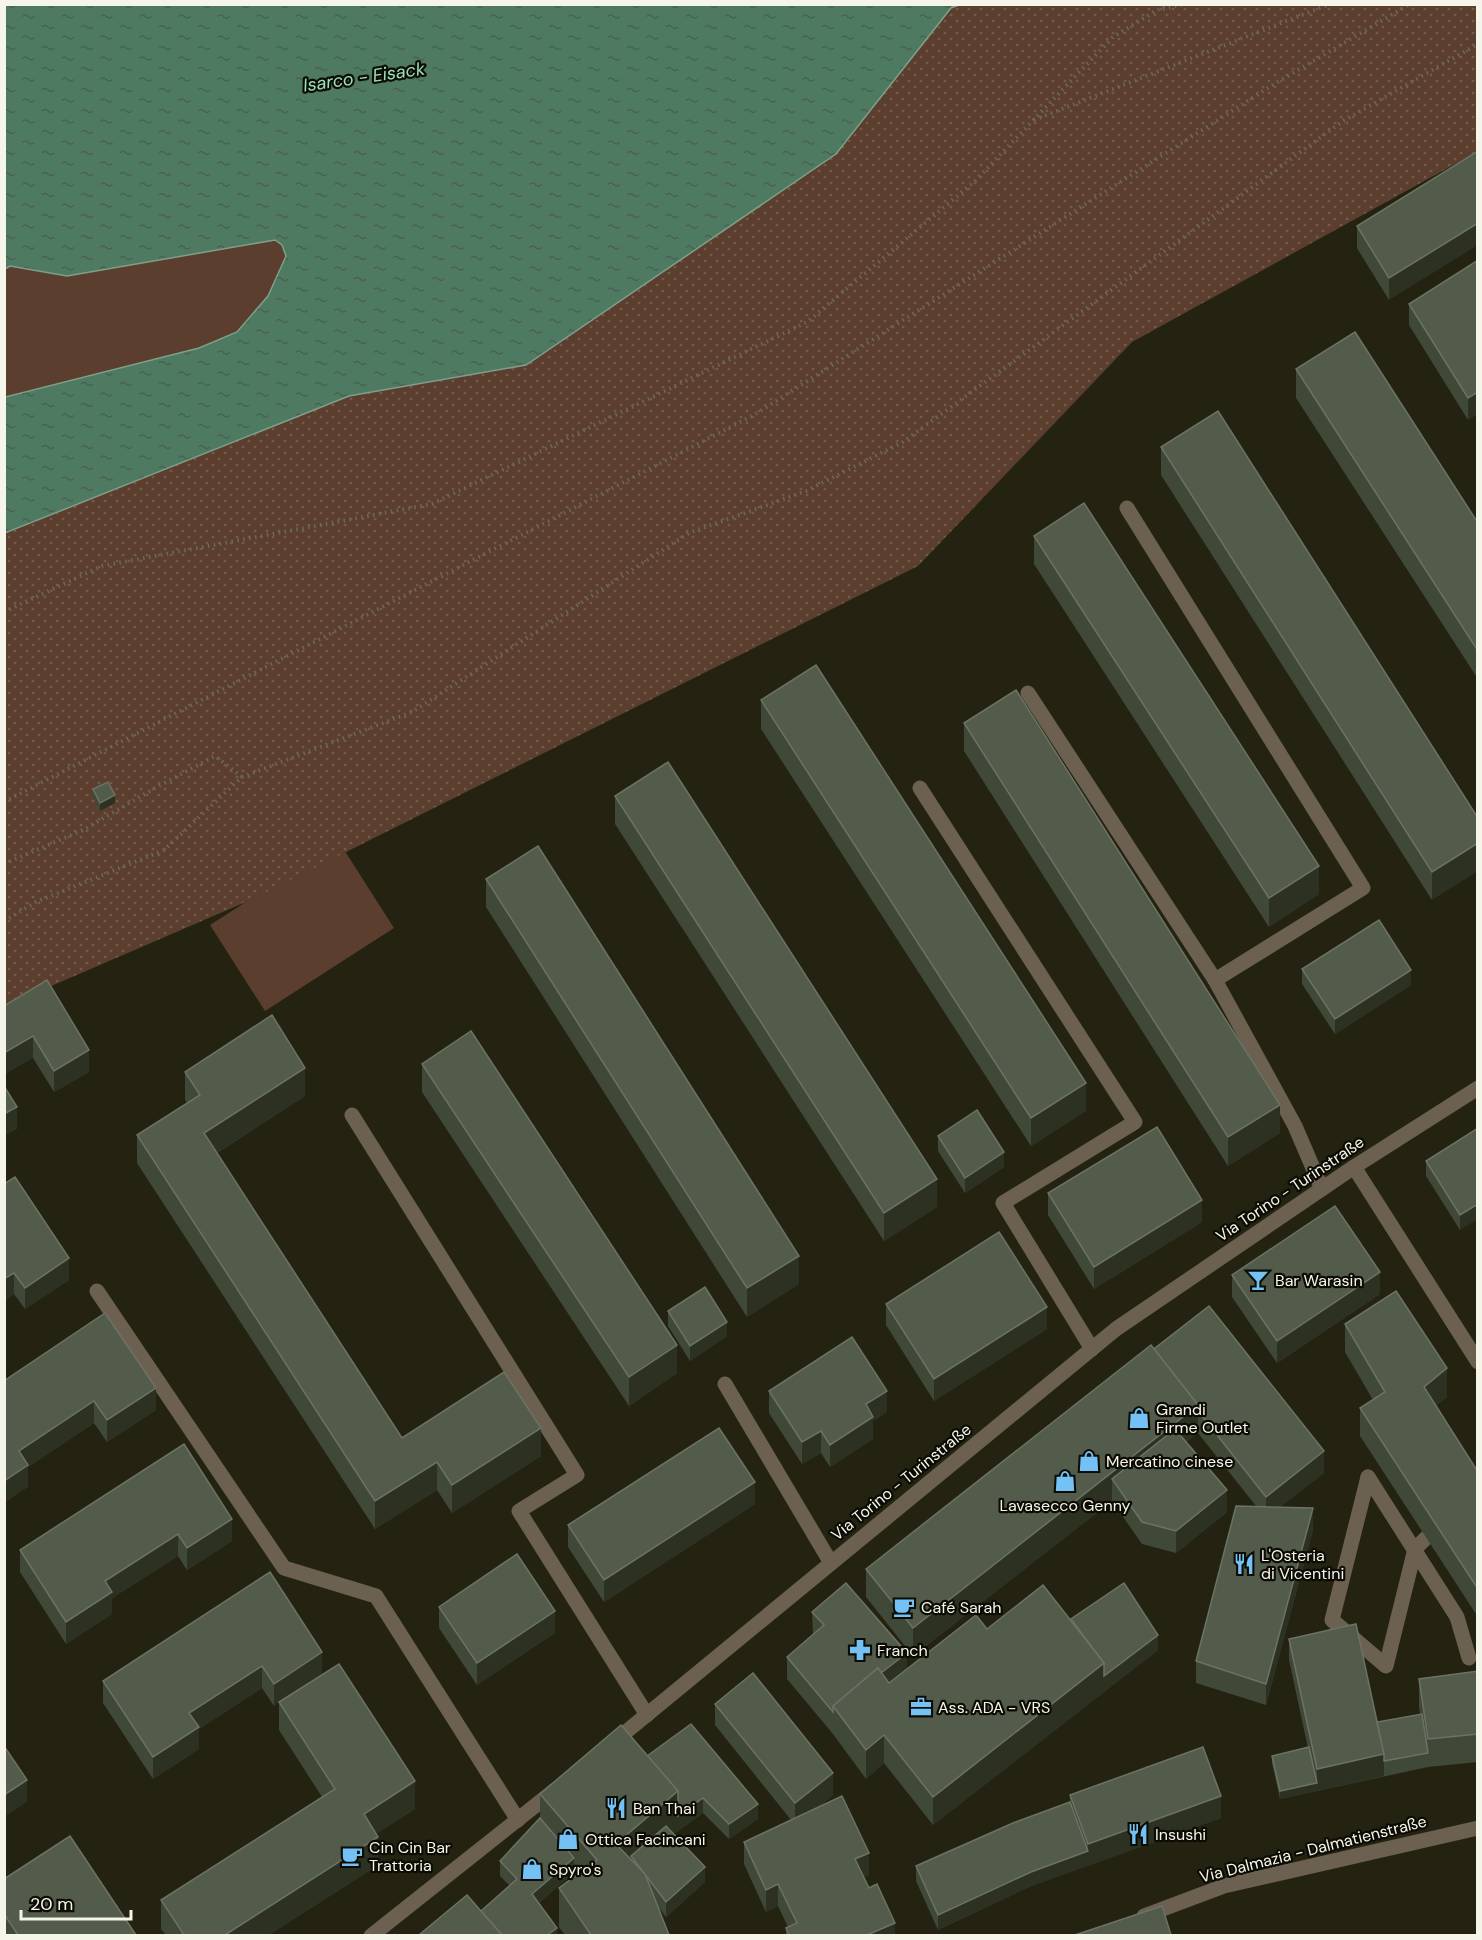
<svg xmlns="http://www.w3.org/2000/svg" width="1482" height="1940" font-family="'DM Sans',sans-serif">
<defs>
<pattern id="park-dots" width="8" height="8" patternUnits="userSpaceOnUse" patternTransform="scale(1.5)"><rect width="8" height="8" fill="#5b3e2e"/><path d="M2 2h.1M6 6h.1" fill="none" stroke="#735a4c" stroke-width="1.8" stroke-linecap="round"/></pattern>
<pattern id="water-ripples" width="26" height="14" patternUnits="userSpaceOnUse" patternTransform="scale(1.5)"><rect width="26" height="14" fill="#4d7a61"/><path d="M2 4q2-2 4 0t4 0M15 11q2-2 4 0t4 0" fill="none" stroke="#4b6052"/></pattern>
</defs>
<rect width="100%" height="100%" fill="#242311"/>
<g fill="#5b3e2e">
<polygon points="275,240 282,245 286,256 268,296 237,332 199,348 5,397 5,269 10,266 67,276"/>
<polygon points="339,842 394,928 265,1011 210,925"/>
</g>
<polygon fill="url(#park-dots)" points="959,5 1477,5 1477,152 1132,342 918,566 248,901 5,1006 5,533 349,396 527,365 951,8"/>
<polygon fill="url(#water-ripples)" stroke="#7f9f8a" stroke-width="1.5" points="5,4 959,4 959,5 951,8 836,154 526,365 349,396 5,533 5,397 199,348 237,332 268,296 286,256 282,245 275,240 67,276 10,266 5,269"/>
<g fill="none" stroke-linecap="round" stroke-linejoin="round">
<g stroke="#6b6a5a" stroke-width="4" stroke-dasharray="1.5 4.5" stroke-linecap="butt">
<polyline points="1163,9 1184,4"/>
<polyline points="1034,120 1330,4"/>
<polyline points="4,612 102,566 432,504 807,322 974,182 1113,37 1167,4"/>
<polyline points="4,802 754,415 1276,83 1410,4"/>
<polyline points="4,864 83,830 157,787 215,756 242,777"/>
<polyline points="4,921 36,902 164,850 242,777 412,712 689,533 806,491 903,442 1343,121 1478,44"/>
</g>
<g stroke="#6c6151" stroke-width="15">
<polyline points="1127,508 1363,888 1215,980"/>
<polyline points="1028,693 1215,980 1295,1126 1322,1189"/>
<polyline points="920,788 1135,1122 1003,1203 1092,1349"/>
<polyline points="352,1115 577,1475 519,1511 647,1715"/>
<polyline points="1354,1167 1478,1362"/>
<polyline points="97,1291 284,1568 376,1596 518,1820"/>
<polyline points="725,1384 831,1563"/>
<polyline points="1368,1477 1332,1620 1386,1666 1415,1549 1426,1538"/>
<polyline points="1368,1477 1457,1617 1469,1658"/>
<polyline points="610,1745 1116,1329 1354,1167 1478,1088"/>
<polyline points="1144,1916 1224,1886 1478,1828"/>
<polyline points="371,1936 555,1790"/>
</g>
</g>
<g fill="#404838">
<polygon points="1478,151 1389,300 1357,248 1357,226"/>
<polygon points="1478,260 1468,420 1409,325 1409,304"/>
<polygon points="1296,369 1478,523 1478,679 1296,398"/>
<polygon points="1161,447 1478,818 1432,900 1161,475"/>
<polygon points="1034,536 1319,894 1269,927 1034,564"/>
<polygon points="761,700 1086,1111 1031,1146 761,729"/>
<polygon points="964,723 1280,1133 1228,1166 964,751"/>
<polygon points="93,789 115,803 100,811 93,797"/>
<polygon points="615,796 937,1207 884,1241 615,824"/>
<polygon points="486,879 799,1284 747,1317 486,907"/>
<polygon points="1302,969 1411,985 1335,1034 1302,984"/>
<polygon points="4,1006 89,1072 54,1092 33,1058"/>
<polygon points="422,1064 677,1373 629,1406 422,1092"/>
<polygon points="185,1072 305,1096 217,1153 402,1438 541,1456 452,1513 437,1490 375,1529 137,1163 137,1135 187,1103 185,1100"/>
<polygon points="1478,1128 1460,1230 1426,1176 1426,1161"/>
<polygon points="938,1136 1004,1167 965,1193 938,1151"/>
<polygon points="4,1184 69,1280 25,1309 14,1294 4,1301"/>
<polygon points="1048,1193 1202,1222 1094,1289 1048,1215"/>
<polygon points="1232,1275 1380,1294 1277,1363 1232,1297"/>
<polygon points="886,1304 1047,1329 934,1401 886,1325"/>
<polygon points="668,1311 727,1336 690,1361 668,1326"/>
<polygon points="1345,1324 1447,1397 1436,1405 1478,1472 1476,1614 1360,1436 1360,1408 1373,1400 1345,1352"/>
<polygon points="1154,1349 1324,1473 1280,1507 1313,1530 1266,1705 1196,1683 1196,1661 1256,1506 1198,1433 1186,1442 1227,1512 1176,1553 1142,1544 1112,1501 913,1656 866,1597 866,1569"/>
<polygon points="4,1381 156,1410 107,1442 94,1423 28,1467 28,1487"/>
<polygon points="769,1391 887,1412 873,1421 873,1439 830,1467 821,1453 802,1464 769,1413"/>
<polygon points="184,1444 232,1541 187,1570 178,1556 112,1598 112,1614 66,1644 20,1572 20,1550"/>
<polygon points="755,1504 604,1602 568,1547 568,1525"/>
<polygon points="270,1572 322,1673 294,1692 415,1809 376,1834 378,1865 269,1935 166,1935 161,1929 161,1900 322,1797 279,1730 279,1702 274,1706 262,1688 199,1729 199,1749 153,1779 103,1703 103,1681"/>
<polygon points="439,1607 555,1633 477,1685 439,1628"/>
<polygon points="812,1612 907,1669 987,1629 1071,1619 1158,1650 933,1825 884,1763 866,1779 833,1734 787,1679 787,1657 813,1635"/>
<polygon points="1289,1639 1377,1722 1420,1714 1419,1707 1419,1679 1478,1671 1478,1762 1428,1767 1280,1799 1272,1763 1272,1756 1308,1748 1289,1660"/>
<polygon points="715,1704 833,1795 816,1809 869,1875 864,1877 895,1935 786,1935 786,1928 788,1927 778,1906 766,1912 744,1864 744,1842 791,1820 715,1725"/>
<polygon points="647,1756 758,1819 729,1839 703,1813 674,1834 705,1882 666,1917 656,1904 669,1935 565,1935 559,1927 559,1888 576,1875 574,1872 539,1903 557,1935 481,1911 510,1886 500,1876 500,1861 540,1818 540,1794"/>
<polygon points="1070,1795 1221,1818 1031,1886 938,1930 916,1881 916,1866 1070,1802"/>
<polygon points="4,1879 136,1935 4,1935"/>
</g>
<g fill="#2c3121">
<polygon points="1478,223 1478,245 1389,300 1389,278"/>
<polygon points="1478,392 1478,414 1468,420 1468,398"/>
<polygon points="115,795 115,803 100,811 100,803"/>
<polygon points="1478,843 1478,871 1432,900 1432,872"/>
<polygon points="1319,866 1319,894 1269,927 1269,898"/>
<polygon points="1411,970 1411,985 1335,1034 1335,1019"/>
<polygon points="33,1036 33,1058 4,1075 4,1053"/>
<polygon points="89,1050 89,1072 54,1092 54,1071"/>
<polygon points="305,1068 305,1096 204,1161 204,1133"/>
<polygon points="1086,1083 1086,1111 1031,1146 1031,1118"/>
<polygon points="1280,1105 1280,1133 1228,1166 1228,1137"/>
<polygon points="17,1107 17,1129 4,1136 4,1114"/>
<polygon points="1004,1152 1004,1167 965,1193 965,1178"/>
<polygon points="937,1179 937,1207 884,1241 884,1213"/>
<polygon points="1202,1200 1202,1222 1094,1289 1094,1267"/>
<polygon points="1478,1204 1478,1219 1460,1230 1460,1215"/>
<polygon points="799,1256 799,1284 747,1317 747,1288"/>
<polygon points="69,1258 69,1280 25,1309 25,1288"/>
<polygon points="1380,1272 1380,1294 1277,1363 1277,1341"/>
<polygon points="14,1273 14,1294 4,1301 4,1279"/>
<polygon points="1047,1307 1047,1329 934,1401 934,1379"/>
<polygon points="727,1322 727,1336 690,1361 690,1346"/>
<polygon points="677,1345 677,1373 629,1406 629,1377"/>
<polygon points="1447,1368 1447,1397 1424,1415 1424,1387"/>
<polygon points="156,1388 156,1410 107,1442 107,1420"/>
<polygon points="887,1391 887,1412 873,1421 873,1439 830,1467 830,1445 866,1404"/>
<polygon points="94,1401 94,1423 28,1467 28,1487 4,1503 4,1481 19,1451"/>
<polygon points="1198,1405 1198,1433 1122,1493 1112,1479 1112,1501 913,1656 913,1628"/>
<polygon points="541,1428 541,1456 452,1513 452,1485"/>
<polygon points="821,1431 821,1453 802,1464 802,1442"/>
<polygon points="1324,1451 1324,1473 1266,1518 1266,1497"/>
<polygon points="437,1462 437,1490 375,1529 375,1501"/>
<polygon points="755,1482 755,1504 604,1602 604,1580"/>
<polygon points="1227,1490 1227,1512 1176,1553 1176,1531"/>
<polygon points="1313,1508 1313,1530 1266,1705 1266,1684"/>
<polygon points="232,1519 232,1541 187,1570 187,1548"/>
<polygon points="178,1534 178,1556 112,1598 112,1614 66,1644 66,1622 105,1581"/>
<polygon points="1478,1585 1478,1613 1476,1614 1476,1586"/>
<polygon points="555,1611 555,1633 477,1685 477,1663"/>
<polygon points="1158,1635 1158,1650 933,1825 933,1797 1104,1663"/>
<polygon points="322,1652 322,1673 274,1706 274,1684"/>
<polygon points="907,1653 907,1675 836,1710"/>
<polygon points="262,1666 262,1688 199,1729 199,1749 153,1779 153,1757 189,1713"/>
<polygon points="884,1735 884,1763 866,1779 866,1750"/>
<polygon points="1384,1754 1384,1776 1317,1791 1317,1769"/>
<polygon points="833,1773 833,1795 795,1825 795,1803"/>
<polygon points="27,1780 27,1802 4,1817 4,1795"/>
<polygon points="415,1781 415,1809 364,1842 364,1814"/>
<polygon points="1317,1783 1317,1791 1280,1799 1280,1791"/>
<polygon points="678,1791 678,1831 638,1865 631,1856 631,1871 616,1844"/>
<polygon points="1221,1796 1221,1818 1088,1866 1088,1844"/>
<polygon points="703,1798 703,1813 678,1831 678,1816"/>
<polygon points="758,1804 758,1819 729,1839 729,1824"/>
<polygon points="378,1837 378,1865 269,1935 225,1935"/>
<polygon points="1088,1851 1088,1866 1031,1886 938,1930 938,1915 1031,1872"/>
<polygon points="869,1853 869,1875 855,1881 855,1859"/>
<polygon points="574,1858 574,1872 532,1909 532,1894"/>
<polygon points="705,1867 705,1882 666,1917 666,1902"/>
<polygon points="778,1884 778,1906 766,1912 766,1890"/>
<polygon points="895,1923 895,1935 867,1935"/>
<polygon points="557,1928 557,1935 547,1935"/>
</g>
<g fill="#535b4b" stroke="#6c7364" stroke-width="1.5">
<polygon points="1478,151 1478,223 1389,278 1357,226"/>
<polygon points="1478,260 1478,392 1468,398 1409,304"/>
<polygon points="1355,332 1478,523 1478,651 1296,369"/>
<polygon points="1218,411 1478,818 1478,843 1432,872 1161,447"/>
<polygon points="1084,503 1319,866 1269,898 1034,536"/>
<polygon points="816,665 1086,1083 1031,1118 761,700"/>
<polygon points="1016,690 1280,1105 1228,1137 964,723"/>
<polygon points="668,762 937,1179 884,1213 615,796"/>
<polygon points="108,782 115,795 100,803 93,789"/>
<polygon points="538,846 799,1256 747,1288 486,879"/>
<polygon points="1379,920 1411,970 1335,1019 1302,969"/>
<polygon points="47,980 89,1050 54,1071 33,1036 4,1053 4,1006"/>
<polygon points="272,1015 305,1068 204,1133 402,1438 504,1372 541,1428 452,1485 437,1462 375,1501 137,1135 200,1095 185,1072"/>
<polygon points="471,1031 677,1345 629,1377 422,1064"/>
<polygon points="4,1086 17,1107 4,1114"/>
<polygon points="977,1110 1004,1152 965,1178 938,1136"/>
<polygon points="1157,1127 1202,1200 1094,1267 1048,1193"/>
<polygon points="1478,1128 1478,1204 1460,1215 1426,1161"/>
<polygon points="15,1177 69,1258 25,1288 14,1273 4,1279 4,1184"/>
<polygon points="1335,1206 1380,1272 1277,1341 1232,1275"/>
<polygon points="999,1232 1047,1307 934,1379 886,1304"/>
<polygon points="705,1287 727,1322 690,1346 668,1311"/>
<polygon points="1396,1291 1447,1368 1424,1387 1478,1472 1478,1585 1476,1586 1360,1408 1385,1392 1345,1324"/>
<polygon points="1209,1306 1324,1451 1266,1497 1198,1411 1198,1405 1154,1349"/>
<polygon points="105,1313 156,1388 107,1420 94,1401 19,1451 28,1465 4,1481 4,1381"/>
<polygon points="852,1337 887,1391 866,1404 873,1417 830,1445 821,1431 802,1442 769,1391"/>
<polygon points="1151,1345 1198,1405 913,1628 866,1569"/>
<polygon points="719,1428 755,1482 604,1580 568,1525"/>
<polygon points="1175,1429 1227,1490 1176,1531 1142,1522 1112,1479"/>
<polygon points="184,1444 232,1519 187,1548 178,1534 105,1581 112,1592 66,1622 20,1550"/>
<polygon points="1236,1506 1313,1508 1266,1684 1196,1661"/>
<polygon points="517,1554 555,1611 477,1663 439,1607"/>
<polygon points="270,1572 322,1652 274,1684 262,1666 189,1713 199,1727 153,1757 103,1681"/>
<polygon points="846,1583 907,1653 881,1673 878,1668 833,1706 833,1712 787,1657 824,1625 812,1612"/>
<polygon points="1124,1583 1158,1635 1104,1676 1104,1663 1071,1619"/>
<polygon points="1043,1585 1104,1663 933,1797 884,1735 866,1750 833,1706 878,1668 889,1683 976,1615 987,1629"/>
<polygon points="1356,1624 1384,1754 1317,1769 1289,1639"/>
<polygon points="339,1664 415,1781 364,1814 378,1837 225,1935 184,1935 161,1900 335,1789 279,1702"/>
<polygon points="1478,1671 1478,1734 1428,1739 1419,1679"/>
<polygon points="753,1673 833,1773 795,1803 715,1704"/>
<polygon points="1422,1714 1428,1753 1384,1761 1384,1754 1377,1722"/>
<polygon points="691,1724 758,1804 729,1824 703,1798 678,1816 678,1791 647,1756"/>
<polygon points="621,1725 678,1791 616,1844 645,1874 669,1935 591,1935 559,1888 597,1860 540,1794"/>
<polygon points="4,1746 27,1780 4,1795"/>
<polygon points="1203,1747 1221,1796 1088,1844 1070,1795"/>
<polygon points="1309,1747 1317,1783 1280,1791 1272,1756"/>
<polygon points="842,1796 869,1853 855,1859 869,1888 877,1884 895,1923 867,1935 789,1935 786,1928 797,1923 778,1884 766,1890 744,1842"/>
<polygon points="1070,1802 1088,1851 1031,1872 938,1915 916,1866 1013,1823"/>
<polygon points="540,1818 574,1858 532,1894 557,1928 547,1935 502,1935 481,1911 517,1879 500,1861"/>
<polygon points="666,1826 705,1867 666,1902 631,1856"/>
<polygon points="70,1836 136,1935 18,1935 4,1914 4,1879"/>
<polygon points="467,1895 502,1935 419,1935"/>
<polygon points="1162,1906 1171,1935 1075,1935"/>
</g>
<defs>
<symbol id="bar-bare" viewBox="-9 -9 18 18"><path d="M-6-5H6L.8 .8V4.5H3.5V6h-7V4.5H-.8V.8Z" fill="#73c1f5" stroke="#0c0c05" stroke-width="2.5" paint-order="stroke"/></symbol>
<symbol id="shop-bare" viewBox="-9 -9 18 18"><path d="M-5-2.5h2.3a2.7 3.5 0 0 1 5.4 0H5L5.5 6h-11ZM-1.5-2.5h3a1.5 2.3 0 0 0-3 0Z" fill="#73c1f5" stroke="#0c0c05" stroke-width="2.5" paint-order="stroke"/></symbol>
<symbol id="restaurant-bare" viewBox="-9 -9 18 18"><path d="M-5-6h1v4h1v-4h1v4h1v-4h1v5L-1.5 .5V6h-2V.5L-5-1ZM5-6V6H3V1.5H1.5Q1.5-4 5-6Z" fill="#73c1f5" stroke="#0c0c05" stroke-width="2.5" paint-order="stroke"/></symbol>
<symbol id="cafe-bare" viewBox="-9 -9 18 18"><path d="M-5.5-4.5H6V0H3Q3 3.5 0 3.5H-2.5Q-5.5 3.5-5.5 0ZM3-3.2v2h1.7v-2ZM-6 4.5H4V6H-6Z" fill="#73c1f5" stroke="#0c0c05" stroke-width="2.5" paint-order="stroke"/></symbol>
<symbol id="pharmacy-bare" viewBox="-9 -9 18 18"><path d="M-2-6h4v4h4v4h-4v4h-4v-4h-4v-4h4Z" fill="#73c1f5" stroke="#0c0c05" stroke-width="2.5" paint-order="stroke"/></symbol>
<symbol id="office-bare" viewBox="-9 -9 18 18"><path d="M-6-3h4V-5.5h4V-3h4V5H-6ZM-1-4.5V-3h2v-1.5ZM-6 0V1H6V0Z" fill="#73c1f5" stroke="#0c0c05" stroke-width="2.5" paint-order="stroke"/></symbol>
</defs>
<g fill-rule="evenodd">
<use href="#bar-bare" x="1243" y="1265" width="30" height="30"/>
<use href="#shop-bare" x="1124" y="1403" width="30" height="30"/>
<use href="#shop-bare" x="1074" y="1446" width="30" height="30"/>
<use href="#shop-bare" x="1050" y="1466" width="30" height="30"/>
<use href="#restaurant-bare" x="1229" y="1549" width="30" height="30"/>
<use href="#cafe-bare" x="889" y="1592" width="30" height="30"/>
<use href="#pharmacy-bare" x="845" y="1635" width="30" height="30"/>
<use href="#office-bare" x="906" y="1692" width="30" height="30"/>
<use href="#restaurant-bare" x="601" y="1793" width="30" height="30"/>
<use href="#restaurant-bare" x="1123" y="1819" width="30" height="30"/>
<use href="#shop-bare" x="553" y="1824" width="30" height="30"/>
<use href="#cafe-bare" x="337" y="1841" width="30" height="30"/>
<use href="#shop-bare" x="517" y="1854" width="30" height="30"/>
</g>
<g text-anchor="middle" dominant-baseline="central" stroke-width="4.5" stroke-linejoin="round" paint-order="stroke">
<g font-size="16" fill="#f5f5e9" stroke="#0c0c05">
<text transform="translate(1290 1189) rotate(-34)">Via Torino - Turinstraße</text>
<text transform="translate(901 1482) rotate(-39)">Via Torino - Turinstraße</text>
<text transform="translate(1313 1849) rotate(-14)">Via Dalmazia - Dalmatienstraße</text>
</g>
<g font-size="16" fill="#f5f5e9" stroke="#0c0c05" text-anchor="start">
<text x="1275" y="1280">Bar Warasin</text>
<text x="1156" y="1409">Grandi<tspan x="1156" dy="18">Firme Outlet</tspan></text>
<text x="1106" y="1461">Mercatino cinese</text>
<text x="1065" y="1505" text-anchor="middle">Lavasecco Genny</text>
<text x="1261" y="1555">L'Osteria<tspan x="1261" dy="18">di Vicentini</tspan></text>
<text x="921" y="1607">Café Sarah</text>
<text x="877" y="1650">Franch</text>
<text x="938" y="1707">Ass. ADA - VRS</text>
<text x="633" y="1808">Ban Thai</text>
<text x="1155" y="1834">Insushi</text>
<text x="585" y="1839">Ottica Facincani</text>
<text x="369" y="1847">Cin Cin Bar<tspan x="369" dy="18">Trattoria</tspan></text>
<text x="549" y="1869">Spyro's</text>
</g>
<g font-size="18" font-style="italic" fill="#9ae3b8" stroke="#0c0c05">
<text transform="translate(364 77) rotate(-8)">Isarco - Eisack</text>
</g>
</g>
<rect width="1482" height="1940" fill="none" stroke="#f5f5e9" stroke-width="12"/>
<path d="M21 1910v9h110v-9" fill="none" stroke="#f5f5e9" stroke-width="3"/>
<text x="30" y="1910" font-size="18" fill="#f5f5e9" stroke="#0c0c05" stroke-width="4.5" paint-order="stroke">20 m</text>
</svg>
